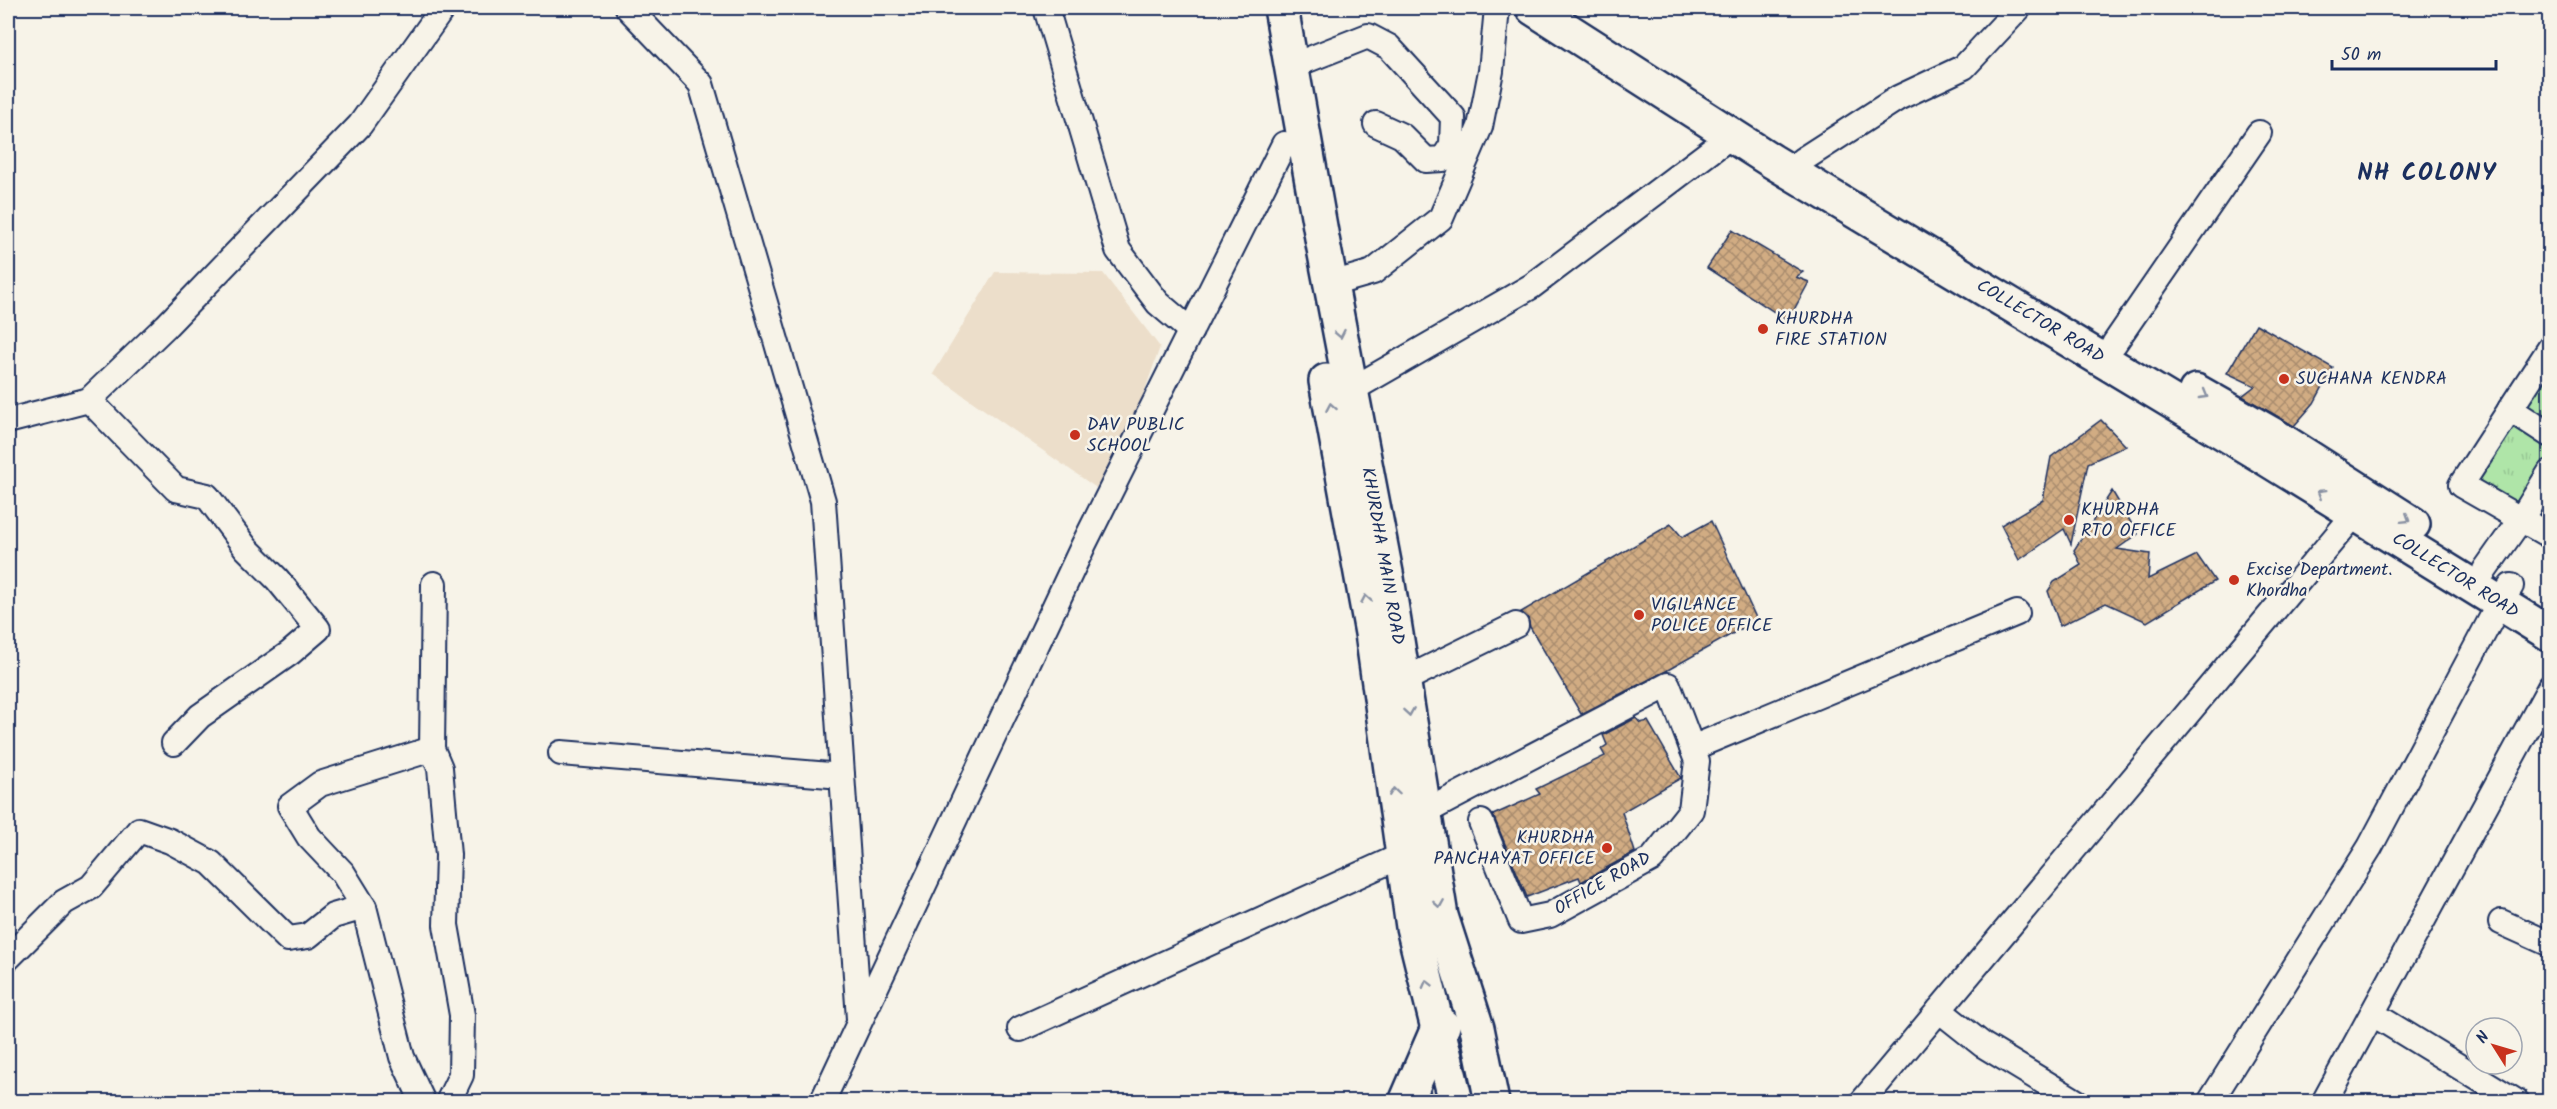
<svg xmlns="http://www.w3.org/2000/svg" width="2557" height="1109" font-family="Kalam,sans-serif">
<defs>
<pattern id="grass-tufts" width="24" height="20" patternUnits="userSpaceOnUse" patternTransform="scale(1.5)"><rect width="24" height="20" fill="#afe5a8"/><path d="M3 7l-1-3M5 7V3M7 7l1-3M15 17l-1-3M17 17v-4M19 17l1-3" fill="none" stroke="#96c593"/></pattern>
<pattern id="building-cross-hatch" width="8" height="8" patternUnits="userSpaceOnUse" patternTransform="scale(1.5)"><rect width="8" height="8" fill="#d1ac83"/><path d="M0 0l8 8M0 8l8-8" fill="none" stroke="#a98c6e"/></pattern>
</defs>
<rect width="100%" height="100%" fill="#f7f3e8"/>
<filter id="ink" filterUnits="userSpaceOnUse"><feTurbulence type="fractalNoise" baseFrequency=".0167" numOctaves="2"/><feDisplacementMap in="SourceGraphic" scale="12" xChannelSelector="R" yChannelSelector="G"/><feConvolveMatrix kernelMatrix="1 2 1 2 8 2 1 2 1" color-interpolation-filters="sRGB"/></filter>
<g filter="url(#ink)">
<polygon fill="#ecdeca" points="995,272 1103,273 1160,347 1108,496 933,374"/>
<polygon fill="url(#grass-tufts)" stroke="#658a83" stroke-width="1.5" points="2549,348 2549,536 2461,485"/>
<g fill="url(#building-cross-hatch)" stroke="#1b2f5e" stroke-width="1.5">
<polygon points="1732,230 1803,272 1796,277 1809,282 1788,321 1707,268"/>
<polygon points="2256,324 2333,368 2314,403 2294,426 2242,396 2255,386 2227,373"/>
<polygon points="2101,420 2126,446 2088,463 2071,544 2064,529 2019,560 2001,525 2043,500 2051,457"/>
<polygon points="2112,491 2138,534 2117,549 2150,554 2148,579 2197,555 2215,581 2147,622 2106,603 2060,626 2048,591 2054,582 2081,565 2074,550"/>
<polygon points="1711,521 1757,620 1666,671 1581,714 1530,627 1528,618 1521,612 1671,524 1682,537"/>
<polygon points="1636,718 1640,723 1648,721 1681,778 1622,812 1635,852 1581,882 1579,877 1527,897 1493,815 1540,794 1536,789 1605,756 1601,749 1607,745 1603,735"/>
</g>
<g fill="none" stroke-linecap="round" stroke-linejoin="round">
<defs>
<g id="street">
<polyline points="628,8 701,84 823,501 859,1019"/>
<polyline points="1046,8 1118,250 1158,303 1191,331"/>
<polyline points="1292,66 1368,36 1389,47 1453,117 1452,145 1443,159 1426,160 1402,136 1376,124"/>
<polyline points="1802,160 1898,98 1964,67 2019,8"/>
<polyline points="1331,284 1373,272 1441,218 1480,127 1491,71 1497,8"/>
<polyline points="2114,344 2259,133"/>
<polyline points="2550,348 2461,485 2550,536"/>
<polyline points="1351,390 1532,286 1732,135"/>
<polyline points="89,400 176,489 207,496 246,548 277,579 318,629 290,653 200,716 174,743"/>
<polyline points="2510,409 2550,435"/>
<polyline points="8,421 89,400 166,326 360,125 443,8"/>
<polyline points="2485,570 2523,516 2550,472"/>
<polyline points="434,584 432,749 440,768 448,855 446,925 462,1015 461,1075 448,1102"/>
<polyline points="1404,680 1516,625"/>
<polyline points="1692,748 2017,613"/>
<polyline points="561,753 842,776"/>
<polyline points="1425,812 1668,685 1697,761 1691,810 1652,859 1550,915 1521,921 1481,822"/>
<polyline points="364,907 343,873 309,837 290,806 320,784 432,749"/>
<polyline points="2501,922 2550,944"/>
<polyline points="8,958 64,902 91,887 139,830 170,841 211,863 288,939 308,936 333,916 364,907 402,1057 423,1102"/>
<polyline points="1939,1010 1983,1045 2077,1102"/>
<polyline points="2373,1014 2517,1102"/>
<polyline points="1020,1029 1403,855"/>
<polyline points="822,1102 1084,544 1284,144"/>
<polyline points="1862,1102 2364,503"/>
<polyline points="2210,1102 2370,847 2499,604 2511,586"/>
<polyline points="2324,1102 2550,687"/>
</g>
<g id="secondary">
<polyline points="1281,8 1322,238 1387,578 1441,916 1477,1028 1492,1102"/>
<polyline points="1533,8 1772,161 2259,454 2550,634"/>
<polyline points="1326,381 1372,633 1413,927 1456,1102"/>
<polyline points="2196,391 2275,436 2413,524"/>
<polyline points="1406,1102 1438,1028 1443,1026"/>
</g>
</defs>
<use href="#street" stroke="#1b2f5e" stroke-width="28"/>
<use href="#secondary" stroke="#1b2f5e" stroke-width="38"/>
<use href="#street" stroke="#f7f3e8" stroke-width="24"/>
<use href="#secondary" stroke="#f7f3e8" stroke-width="33"/>
</g>
<defs><path id="oneway-chevron" d="M-2-3.5L2.5 0L-2 3.5" fill="none" stroke-width="1.6" stroke-linecap="round" stroke-linejoin="round" transform="scale(1.5)"/></defs>
<g stroke="#8991a3">
<use href="#oneway-chevron" transform="translate(1340 334) rotate(79)"/>
<use href="#oneway-chevron" transform="translate(2204 395) rotate(30)"/>
<use href="#oneway-chevron" transform="translate(1331 407) rotate(-100)"/>
<use href="#oneway-chevron" transform="translate(2321 493) rotate(-148)"/>
<use href="#oneway-chevron" transform="translate(2406 519) rotate(32)"/>
<use href="#oneway-chevron" transform="translate(1366 599) rotate(-100)"/>
<use href="#oneway-chevron" transform="translate(1409 712) rotate(81)"/>
<use href="#oneway-chevron" transform="translate(1394 792) rotate(-98)"/>
<use href="#oneway-chevron" transform="translate(1439 904) rotate(81)"/>
<use href="#oneway-chevron" transform="translate(1427 984) rotate(-104)"/>
</g>
</g>
<g fill="#c8321e" stroke="#f7f3e8" stroke-width="2">
<circle cx="1763" cy="329" r="6"/>
<circle cx="2284" cy="379" r="6"/>
<circle cx="1075" cy="435" r="6"/>
<circle cx="2069" cy="520" r="6"/>
<circle cx="2234" cy="580" r="6"/>
<circle cx="1639" cy="615" r="6"/>
<circle cx="1607" cy="848" r="6"/>
</g>
<g text-anchor="middle" dominant-baseline="central" stroke-width="5" stroke-linejoin="round" paint-order="stroke">
<g font-size="18" fill="#1b2f5e" stroke="#f7f3e8" text-anchor="start">
<text x="1775" y="319">KHURDHA<tspan x="1775" dy="21">FIRE STATION</tspan></text>
<text x="2296" y="379">SUCHANA KENDRA</text>
<text x="1087" y="425">DAV PUBLIC<tspan x="1087" dy="21">SCHOOL</tspan></text>
<text x="2081" y="510">KHURDHA<tspan x="2081" dy="21">RTO OFFICE</tspan></text>
<text x="2246" y="570">Excise Department.<tspan x="2246" dy="21">Khordha</tspan></text>
<text x="1651" y="605">VIGILANCE<tspan x="1651" dy="21">POLICE OFFICE</tspan></text>
<text x="1595" y="838" text-anchor="end">KHURDHA<tspan x="1595" dy="21">PANCHAYAT OFFICE</tspan></text>
</g>
<g font-size="18" fill="#1b2f5e" stroke="#f7f3e8">
<text transform="translate(2040 322) rotate(31)">COLLECTOR ROAD</text>
<text transform="translate(1382 556) rotate(80)">KHURDHA MAIN ROAD</text>
<text transform="translate(2455 576) rotate(32)">COLLECTOR ROAD</text>
<text transform="translate(1603 884) rotate(-30)">OFFICE ROAD</text>
</g>
<g font-size="24" font-weight="bold" letter-spacing="1.5" fill="#1b2f5e" stroke="#f7f3e8">
<text x="2427" y="173">NH COLONY</text>
</g>
</g>
<rect width="2557" height="1109" fill="none" stroke="#f7f3e8" stroke-width="30"/>
<rect x="15" y="15" width="2527" height="1079" fill="none" stroke="#1b2f5e" stroke-width="2" filter="url(#ink)"/>
<g transform="translate(2494 1046) rotate(307)"><circle r="28" fill="#f7f3e8" stroke="#9fa5b1" stroke-width="1.5"/>
<path d="M0-4.5L10 22L0 15L-10 22Z" fill="#c8321e"/>
<text y="-9" font-size="16" font-weight="bold" text-anchor="middle" fill="#1b2f5e">N</text>
</g>
<path d="M2332 60v9h164v-9" fill="none" stroke="#1b2f5e" stroke-width="3"/>
<text x="2341" y="60" font-size="18" fill="#1b2f5e" stroke="#f7f3e8" stroke-width="4.5" paint-order="stroke">50 m</text>
</svg>
